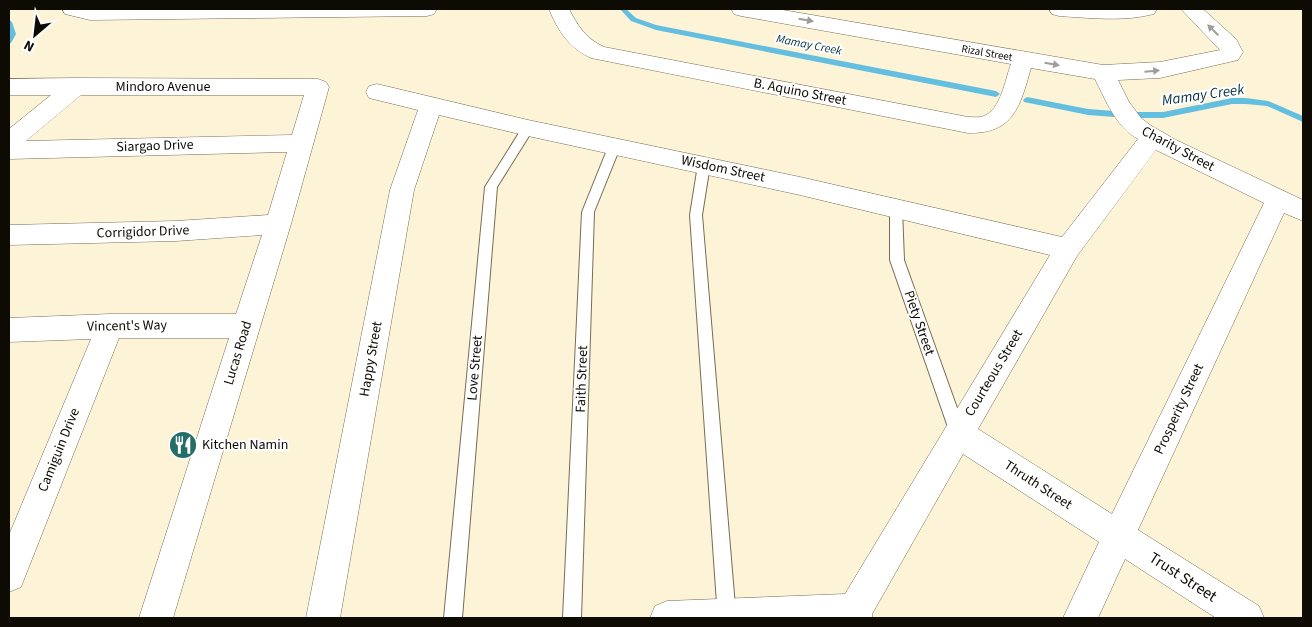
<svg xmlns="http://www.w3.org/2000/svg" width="1312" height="627" font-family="'Source Sans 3',sans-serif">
<rect width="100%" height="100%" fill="#fdf4d8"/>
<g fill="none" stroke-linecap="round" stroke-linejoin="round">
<g fill="#64bee0" fill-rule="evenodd">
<polygon points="620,9 626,9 636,18 656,25 996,91 1000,94 996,97 656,30 631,21"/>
<polygon points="9,20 12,22 16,34 11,43 9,43"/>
<polygon points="1027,97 1088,109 1114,111 1118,114 1114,117 1088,115 1024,102 1023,100"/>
<polygon points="1232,98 1246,98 1268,101 1303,116 1303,122 1267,106 1246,104 1232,104 1163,118 1134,118 1130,115 1134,112 1163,112"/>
</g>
<defs>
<g id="service">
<polygon points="528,124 534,128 497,187 462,618 444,618 485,187 524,125"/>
<polygon points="615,141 621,145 594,212 581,618 563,618 582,212 609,145"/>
<polygon points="704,160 708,162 710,165 702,215 736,618 718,618 690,215 698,165 700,162"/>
<polygon points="896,204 900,206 902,209 904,260 966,433 963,438 958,440 953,438 950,433 890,260 890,209 892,206"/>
</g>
<g id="minor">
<polygon points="62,9 437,9 434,14 427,16 90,20 65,14"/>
<path d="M549 9H569C578 26 585 38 604 47L968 117C973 117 980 118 984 116 1001 109 1005 80 1011 64L741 16 734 14 731 9H777L1103 65 1160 62 1220 50 1181 9H1203L1236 39 1243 52 1238 60 1160 78 1118 80 1129 102 1141 118 1150 125 1176 140 1303 200V221L1284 213 1138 530 1259 606 1264 618H1216L1125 559 1098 618H1063L1099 542 963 454 872 614V618H650L655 606 667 601 845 594 1050 255 800 195 528 136 439 115 414 190 340 618H306L390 190 418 110 369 98 366 92 369 86 377 84 528 120 800 177 1062 237 1138 139C1116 127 1106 101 1095 79L1031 68C1020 106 1014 134 968 133L591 58C569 48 558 31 549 9ZM1156 150 1264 203 1112 514 978 429 1077 256Z"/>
<path d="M1049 9H1157L1154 14C1123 22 1091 18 1059 16L1052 14Z"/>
<path d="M77 78 318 79 326 82 329 87 291 224 173 618H139L229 338H119L21 587 9 592V535L91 339 9 342V318L110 314H236L262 235 176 241 9 245V225L176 221 268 215 287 152 9 159V129L51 95H9V79ZM81 95H304L292 135 26 141Z"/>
</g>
</defs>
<use href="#service" stroke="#756d54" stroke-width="2"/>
<use href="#minor" stroke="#756d54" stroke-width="1"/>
<use href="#service" fill="#fff" fill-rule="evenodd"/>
<use href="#minor" fill="#fff" fill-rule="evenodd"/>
</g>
<defs><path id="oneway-solid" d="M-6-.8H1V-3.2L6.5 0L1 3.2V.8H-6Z" transform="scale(1.25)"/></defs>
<g fill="#9f9d9b">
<use href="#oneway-solid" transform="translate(806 20) rotate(10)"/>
<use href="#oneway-solid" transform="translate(1213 30) rotate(-136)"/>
<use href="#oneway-solid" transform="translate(1052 64) rotate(10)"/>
<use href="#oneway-solid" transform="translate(1152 71) rotate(-5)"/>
</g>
<defs>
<symbol id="restaurant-disc" viewBox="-11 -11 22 22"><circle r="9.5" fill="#256e67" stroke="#fff"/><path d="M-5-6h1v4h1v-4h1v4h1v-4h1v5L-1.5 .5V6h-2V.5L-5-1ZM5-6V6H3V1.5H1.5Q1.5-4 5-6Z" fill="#fff"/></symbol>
</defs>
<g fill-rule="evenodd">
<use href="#restaurant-disc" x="167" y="429" width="32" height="32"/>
</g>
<g text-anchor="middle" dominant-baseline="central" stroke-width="4" stroke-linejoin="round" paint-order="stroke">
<g font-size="11" fill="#0e0b04" stroke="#fff">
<text transform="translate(987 53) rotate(10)">Rizal Street</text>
</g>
<g font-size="12" font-style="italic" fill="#083342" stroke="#fff">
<text transform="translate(809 45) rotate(11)">Mamay Creek</text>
</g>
<g font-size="14" fill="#0e0b04" stroke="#fff">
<text x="163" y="87">Mindoro Avenue</text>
<text transform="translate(800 92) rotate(11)">B. Aquino Street</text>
<text transform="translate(155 146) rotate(-2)">Siargao Drive</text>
<text transform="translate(1178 149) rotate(28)">Charity Street</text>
<text transform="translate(723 169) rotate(12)">Wisdom Street</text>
<text transform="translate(143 232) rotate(-2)">Corrigidor Drive</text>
<text transform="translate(919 323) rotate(71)">Piety Street</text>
<text transform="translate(127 326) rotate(-1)">Vincent's Way</text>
<text transform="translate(238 353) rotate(-73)">Lucas Road</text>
<text transform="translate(371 359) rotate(-80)">Happy Street</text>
<text transform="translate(475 368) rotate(-85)">Love Street</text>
<text transform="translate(994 373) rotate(-59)">Courteous Street</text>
<text transform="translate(582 379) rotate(-88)">Faith Street</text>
<text transform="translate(1179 409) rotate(-65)">Prosperity Street</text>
<text transform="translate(59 450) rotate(-68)">Camiguin Drive</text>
<text transform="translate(1038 485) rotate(33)">Thruth Street</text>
</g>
<g font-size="14" fill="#0e0b04" stroke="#fff" text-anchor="start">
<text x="202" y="445">Kitchen Namin</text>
</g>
<g font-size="15" font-style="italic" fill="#083342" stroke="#fff">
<text transform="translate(1203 95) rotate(-8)">Mamay Creek</text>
</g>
<g font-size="16" fill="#0e0b04" stroke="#fff">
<text transform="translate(1183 577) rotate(33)">Trust Street</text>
</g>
</g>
<rect width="1312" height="627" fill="none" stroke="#0e0b04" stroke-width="20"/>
<g transform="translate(35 35) rotate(208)" stroke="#ffffff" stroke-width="4" paint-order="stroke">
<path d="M0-4L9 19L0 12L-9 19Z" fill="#0e0b04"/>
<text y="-8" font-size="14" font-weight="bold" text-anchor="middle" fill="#0e0b04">N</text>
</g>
</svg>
